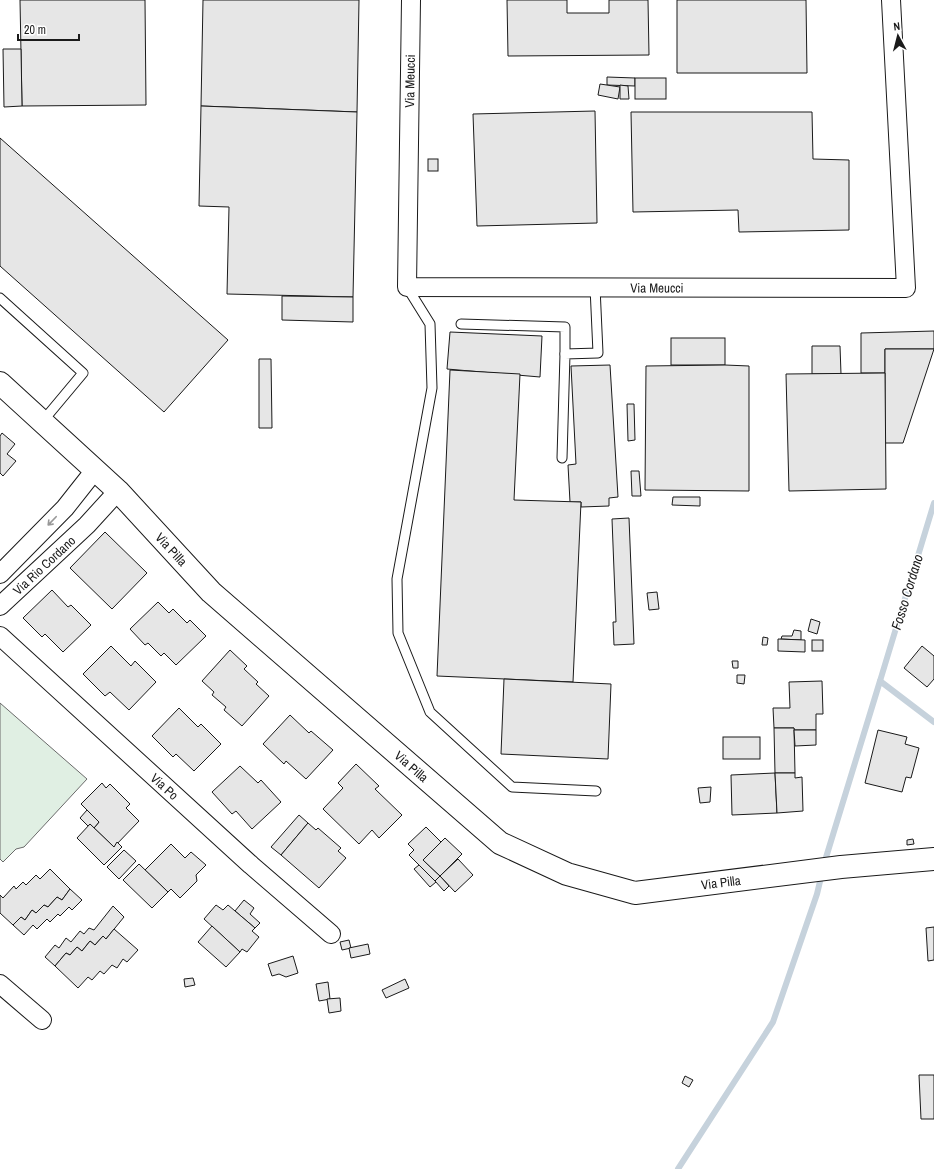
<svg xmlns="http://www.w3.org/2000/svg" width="934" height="1169" font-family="'Archivo Narrow',sans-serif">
<rect width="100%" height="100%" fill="#fff"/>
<polygon fill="#e0efe3" stroke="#6a6a6a" points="0,703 87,779 24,847 16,849 3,862 0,859"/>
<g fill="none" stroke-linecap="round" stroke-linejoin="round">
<g stroke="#c6d2dc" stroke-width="6">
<polyline points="880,681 934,503"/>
<polyline points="824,864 880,681 934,722"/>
<polyline points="678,1169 773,1022 817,894 822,873"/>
</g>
</g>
<g fill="#e6e6e6" stroke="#1a1a1a">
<polygon points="20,0 145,0 146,105 22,106"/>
<polygon points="203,0 359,0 357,112 201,106"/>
<polygon points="507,0 567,0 567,13 609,13 609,0 648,0 649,55 508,56"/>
<polygon points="677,0 806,0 807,73 677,73"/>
<polygon points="3,49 21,49 22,106 4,107"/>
<polygon points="607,77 635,78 635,86 607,85"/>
<rect x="635" y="78" width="31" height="21"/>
<polygon points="600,84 620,87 618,99 598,95"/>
<polygon points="620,85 628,86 629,99 620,99"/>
<polygon points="201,106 357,112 353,297 227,294 229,207 199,206"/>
<polygon points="595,111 597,223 477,226 473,114"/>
<polygon points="631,112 812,112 813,159 849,160 849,230 739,232 738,210 633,212"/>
<polygon points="0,138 228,340 164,412 0,266"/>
<rect x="428" y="159" width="10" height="12"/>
<polygon points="282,296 353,297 353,322 282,320"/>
<polygon points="934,331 934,349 885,349 885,373 861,373 861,333"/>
<polygon points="450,332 542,336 540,377 447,369"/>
<rect x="671" y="338" width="54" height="27"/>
<polygon points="812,346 840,346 841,374 812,374"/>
<polygon points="885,349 934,349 903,443 885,443"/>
<polygon points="259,359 271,359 272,428 259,428"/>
<polygon points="610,365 618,497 609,498 609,506 581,507 581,502 570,502 568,465 576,464 571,366"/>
<polygon points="725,365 749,366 749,491 645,490 646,366"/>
<polygon points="450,370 520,374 514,500 581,502 573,682 437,676"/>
<polygon points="885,373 886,489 789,491 786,374"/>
<polygon points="627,404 634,404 635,440 628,441"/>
<polygon points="2,433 15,444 7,454 16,461 3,476 0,473 0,436"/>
<polygon points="631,471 639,471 641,496 632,496"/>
<polygon points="673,497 700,497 700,506 672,505"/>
<polygon points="629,518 634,644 614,645 613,622 616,622 612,519"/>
<polygon points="105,532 147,573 112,609 70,568"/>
<polygon points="52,590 68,607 71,605 91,625 63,652 45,634 42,637 23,618"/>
<polygon points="657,592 659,609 649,610 647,593"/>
<polygon points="158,602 169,613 173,609 187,623 190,620 206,636 176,665 164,653 161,656 148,643 145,645 130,629"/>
<polygon points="811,619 820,622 817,634 808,631"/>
<polygon points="794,630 801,631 801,640 781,639 782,636 792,636"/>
<polygon points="763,637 768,638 767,645 762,645"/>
<polygon points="778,639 805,640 805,652 778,651"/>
<rect x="812" y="640" width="11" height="11"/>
<polygon points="111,646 131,666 135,661 156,682 129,710 110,692 105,696 83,674"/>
<polygon points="922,646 934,656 934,679 927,687 904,668"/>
<polygon points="230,650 247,666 244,669 258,682 256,684 269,696 242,726 224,710 226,707 212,695 214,692 202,681"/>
<polygon points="732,661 738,661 738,668 733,668"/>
<polygon points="737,675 745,675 744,684 737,683"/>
<polygon points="504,679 611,684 608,759 501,754"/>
<polygon points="822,681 823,714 816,714 816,730 794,730 794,728 774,728 773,708 790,708 789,682"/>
<polygon points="179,708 198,727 201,724 221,744 194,771 176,754 173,757 152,736"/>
<polygon points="290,715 309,733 311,731 333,750 306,779 286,761 284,764 263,744"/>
<polygon points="774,728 794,728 795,773 775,773"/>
<polygon points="794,730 816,730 816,745 795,746"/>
<polygon points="878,730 907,737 905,744 919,748 911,778 906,777 902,792 865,783"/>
<rect x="723" y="737" width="37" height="22"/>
<polygon points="356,764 379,786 375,789 402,815 379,838 372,830 359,844 323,809 343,788 338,783"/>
<polygon points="240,766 258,783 261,780 281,802 252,829 236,811 232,814 212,792"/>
<polygon points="775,773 777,813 732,815 731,775"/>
<polygon points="775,773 795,773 795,778 802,777 803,811 777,813"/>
<polygon points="102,783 106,788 110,784 130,804 126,808 139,821 114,847 94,828 99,822 81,804"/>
<polygon points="711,787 710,802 700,803 698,788"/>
<polygon points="87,810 99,822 94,828 90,824 88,826 80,818"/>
<polygon points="299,815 308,823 281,855 271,847"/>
<polygon points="308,823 316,830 318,828 341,848 338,851 346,858 319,888 281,855"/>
<polygon points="90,824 114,847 117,842 122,847 104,865 77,838"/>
<polygon points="426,827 441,842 423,860 440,876 435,881 409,855 414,850 408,844"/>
<polygon points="445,838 462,854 440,876 423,860"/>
<polygon points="913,839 914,844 907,845 907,840"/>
<polygon points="171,844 185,858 191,852 206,865 196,875 197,881 180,898 171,889 168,892 145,870"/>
<polygon points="124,850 136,861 119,879 107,867"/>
<polygon points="458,859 473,875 455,892 440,876"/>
<polygon points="139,864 168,892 152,908 123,880"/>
<polygon points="419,865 436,882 430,887 414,869"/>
<polygon points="50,869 70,889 62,900 57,897 48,907 44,905 36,913 32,910 25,920 21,917 13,925 0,913 0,895 3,898 14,886 16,889 23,882 26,885 36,875 40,879"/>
<polygon points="440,876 449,886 444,891 435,881"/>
<polygon points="70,889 82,900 72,910 69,907 60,916 58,914 50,922 47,919 37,929 33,925 24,935 13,925 21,917 25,920 32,910 36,913 44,905 48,907 57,897 62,900"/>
<polygon points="244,900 254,908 250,914 260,923 255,928 235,911"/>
<polygon points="216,905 223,910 228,905 255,928 252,931 259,937 247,952 242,949 240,952 204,919"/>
<polygon points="113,906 124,917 106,939 103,936 95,945 90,941 82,951 77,947 70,955 66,953 55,966 45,957 55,945 59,948 66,938 71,942 80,931 84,934 89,928 94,930"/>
<polygon points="212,926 240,952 226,967 198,942"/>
<polygon points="934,927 934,960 928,961 926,928"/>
<polygon points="114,929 138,950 127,962 123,959 117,968 112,965 104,974 100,971 92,980 88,977 78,988 55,966 66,953 70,955 77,947 82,951 90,941 95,945 103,936 106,939"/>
<polygon points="349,940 351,948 342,950 340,942"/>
<polygon points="368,944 370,954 351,958 349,948"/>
<polygon points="293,956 298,973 286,977 279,974 272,976 268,964"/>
<polygon points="193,978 195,985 185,987 184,979"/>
<polygon points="405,979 409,988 386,998 382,990"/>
<polygon points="328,982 330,999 319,1001 316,984"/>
<polygon points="340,998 341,1011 329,1013 327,999"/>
<polygon points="919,1075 934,1075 934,1119 921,1119"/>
<polygon points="685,1076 693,1080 689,1087 682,1083"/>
</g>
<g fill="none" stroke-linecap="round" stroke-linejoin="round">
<defs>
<g id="lane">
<polyline points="407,287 430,324 432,388 397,579 398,633 430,712 512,787 596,791"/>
<polyline points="0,298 83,373 42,422"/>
<polyline points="461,324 565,327 565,354"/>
<polyline points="562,458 565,354 598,353 595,287"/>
</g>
<g id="street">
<path id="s1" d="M411 0 407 287 906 288 891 0"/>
<polyline points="0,574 65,508 95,470"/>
<path id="s2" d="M0 606 87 525 118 491"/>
<path id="s3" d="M0 636 251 865 331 934"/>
<polyline points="0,984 42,1020"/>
</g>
<g id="secondary">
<path id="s4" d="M0 383 118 491 211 592 500 843 567 874 635 893 841 867 934 859"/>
</g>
</defs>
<use href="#lane" stroke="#1a1a1a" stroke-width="11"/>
<use href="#street" stroke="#1a1a1a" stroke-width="20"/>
<use href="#secondary" stroke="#1a1a1a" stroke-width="24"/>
<use href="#lane" stroke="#fff" stroke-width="9"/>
<use href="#street" stroke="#fff" stroke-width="18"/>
<use href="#secondary" stroke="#fff" stroke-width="22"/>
</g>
<defs><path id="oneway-shaft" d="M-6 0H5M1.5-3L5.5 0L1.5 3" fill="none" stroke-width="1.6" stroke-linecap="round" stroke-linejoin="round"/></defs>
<use stroke="#989898" href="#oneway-shaft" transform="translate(52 521) rotate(134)"/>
<g text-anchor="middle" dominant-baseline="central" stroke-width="3" stroke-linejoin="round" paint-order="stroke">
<g font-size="13" fill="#1a1a1a" stroke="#fff">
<text transform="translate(410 81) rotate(-89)">Via Meucci</text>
<text stroke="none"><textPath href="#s1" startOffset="537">Via Meucci</textPath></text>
<text stroke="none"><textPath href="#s4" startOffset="239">Via Pilla</textPath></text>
<text stroke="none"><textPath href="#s2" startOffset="60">Via Rio Cordano</textPath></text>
<text stroke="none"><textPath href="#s4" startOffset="563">Via Pilla</textPath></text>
<text stroke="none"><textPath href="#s3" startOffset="223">Via Po</textPath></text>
<text stroke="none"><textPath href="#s4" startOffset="911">Via Pilla</textPath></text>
</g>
<g font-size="14" font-style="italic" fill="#1a1a1a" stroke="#fff">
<text transform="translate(907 592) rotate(-73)">Fosso Cordano</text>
</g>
</g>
<g transform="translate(898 36) rotate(353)" stroke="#ffffff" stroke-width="3" paint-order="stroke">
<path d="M0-3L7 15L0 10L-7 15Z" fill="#1a1a1a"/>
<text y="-6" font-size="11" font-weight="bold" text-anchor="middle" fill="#1a1a1a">N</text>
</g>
<path d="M18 34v6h61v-6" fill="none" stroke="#1a1a1a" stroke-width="2"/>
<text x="24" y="34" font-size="12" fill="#1a1a1a" stroke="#ffffff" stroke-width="3" paint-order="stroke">20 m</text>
</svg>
